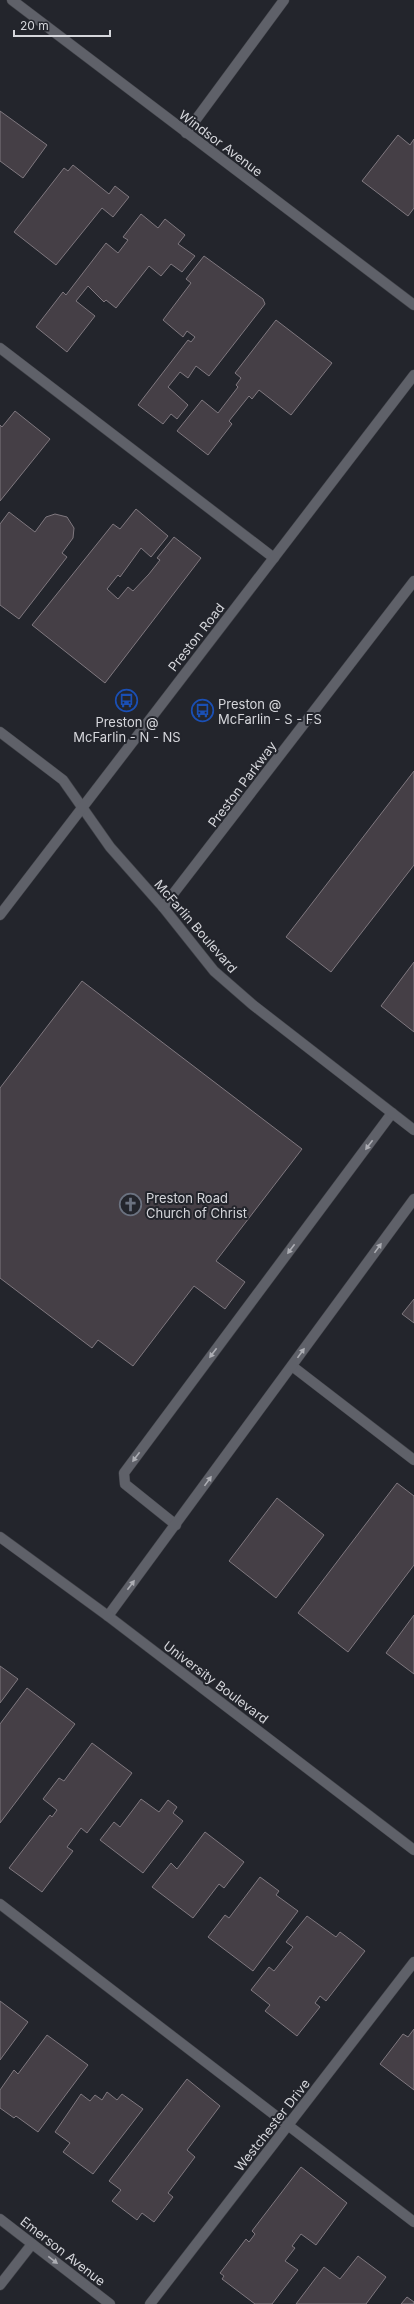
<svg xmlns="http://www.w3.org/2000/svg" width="414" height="2304" font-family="Inter,sans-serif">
<rect width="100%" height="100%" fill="#23252c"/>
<g fill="#453f46" stroke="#7f787f">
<polygon points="0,111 47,145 23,178 0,161"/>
<polygon points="398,135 410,145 414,139 414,208 408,216 362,181"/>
<polygon points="73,165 109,194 115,186 129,197 113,217 102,208 56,265 14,232 64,168 68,171"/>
<polygon points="141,214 158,228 165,219 185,235 178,244 195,256 182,272 171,264 161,276 149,266 116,308 106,300 104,302 88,286 76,301 95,316 67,352 36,327 63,292 66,295 106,243 118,253 128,240 123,237"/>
<polygon points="204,256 263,299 265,304 209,376 196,366 188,378 180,372 168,387 188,405 177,419 171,414 163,424 138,405 188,340 191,342 195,337 187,331 183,337 163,320 191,283 186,279"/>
<polygon points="276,320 332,363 291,415 259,390 252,399 249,396 229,421 232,424 208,455 177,431 202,400 218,413 238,387 236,385 241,378 235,373"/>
<polygon points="15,411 50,439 0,501 0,425 2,427"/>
<polygon points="136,509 168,536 151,557 141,548 120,577 118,575 107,589 118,599 128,587 133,591 149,574 160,560 157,558 174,537 201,558 105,683 32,625 113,524 120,529"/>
<polygon points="9,512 35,532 46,517 55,514 67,517 74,528 73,538 62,553 67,557 19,619 0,605 0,524"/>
<polygon points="414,771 414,865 331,972 286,937"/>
<polygon points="414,962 414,1032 381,1006"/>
<polygon points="82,981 302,1149 216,1261 245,1282 225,1309 194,1286 133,1366 98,1340 92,1348 0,1278 0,1088"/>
<polygon points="414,1299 414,1323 402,1314"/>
<polygon points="397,1483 414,1496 414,1565 348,1652 298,1613"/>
<polygon points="277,1498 324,1535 276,1598 229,1561"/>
<polygon points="414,1615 414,1674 386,1653"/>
<polygon points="0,1666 18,1679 0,1703"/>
<polygon points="27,1688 75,1724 0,1823 0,1724"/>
<polygon points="92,1743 132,1773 87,1833 81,1828 67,1847 73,1851 42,1892 9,1868 50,1815 52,1817 57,1810 43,1799 59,1778 64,1781"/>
<polygon points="141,1799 159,1812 168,1800 177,1807 173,1813 183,1821 143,1873 100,1840 114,1822 120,1827"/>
<polygon points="205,1832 244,1862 224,1888 219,1884 193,1918 152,1887 171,1863 177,1869"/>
<polygon points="260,1877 279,1891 276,1895 298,1911 253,1971 208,1937 225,1915 229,1918"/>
<polygon points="307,1916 336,1937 340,1932 365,1951 326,2001 320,1996 315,2003 320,2007 297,2036 265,2011 270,2005 251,1990 269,1967 274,1971 293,1947 286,1942"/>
<polygon points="0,2001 28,2022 0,2060"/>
<polygon points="414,2029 414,2090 380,2064 403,2034 408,2037"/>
<polygon points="47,2035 88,2065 38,2132 16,2116 14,2118 0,2108 0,2090 14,2070 18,2074"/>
<polygon points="187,2079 220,2106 187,2150 195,2157 168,2193 173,2197 154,2222 142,2213 137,2220 112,2201 121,2190 109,2181"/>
<polygon points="107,2092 117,2100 122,2094 143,2109 93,2174 63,2152 70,2143 55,2132 81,2094 90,2101 95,2095 102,2100"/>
<polygon points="301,2167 347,2203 316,2245 301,2234 292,2246 295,2248 285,2261 298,2270 272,2304 255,2304 222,2279 224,2276 220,2273 246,2239 249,2242 255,2234 252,2231"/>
<polygon points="358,2256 386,2277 366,2304 296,2304 324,2267 340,2279"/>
<polygon points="407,2297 414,2302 414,2304 401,2304"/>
</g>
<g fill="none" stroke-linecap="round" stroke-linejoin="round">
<defs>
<g id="lane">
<polyline points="0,348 274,558"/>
<polyline points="292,1366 414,1460"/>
<polyline points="176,1525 125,1484 124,1473 392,1113"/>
<polyline points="108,1616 414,1199"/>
<polyline points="0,1904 414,2222"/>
<polyline points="0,2285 32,2244"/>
</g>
<g id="street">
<polyline points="12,0 414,305"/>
<polyline points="186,133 284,0"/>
<polyline points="0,732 63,780 110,847 163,907 214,971 253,1005 414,1130"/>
<polyline points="163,907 414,581"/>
<polyline points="0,2219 110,2304"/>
<polyline points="150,2304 414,1962"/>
</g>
<g id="secondary">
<polyline points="0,915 414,375"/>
<polyline points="0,1537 108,1616 414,1850"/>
</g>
</defs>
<use href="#lane" stroke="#404248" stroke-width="11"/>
<use href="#street" stroke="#404248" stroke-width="11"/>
<use href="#secondary" stroke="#404248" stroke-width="11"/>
<use href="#lane" stroke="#5f6169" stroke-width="10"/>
<use href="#street" stroke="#5f6169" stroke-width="10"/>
<use href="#secondary" stroke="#5f6169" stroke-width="10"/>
</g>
<defs><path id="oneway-solid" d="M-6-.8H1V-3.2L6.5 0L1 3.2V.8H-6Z"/></defs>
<g fill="#acadb3">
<use href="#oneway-solid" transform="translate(369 1145) rotate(127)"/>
<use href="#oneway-solid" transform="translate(378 1248) rotate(-54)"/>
<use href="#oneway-solid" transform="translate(291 1249) rotate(127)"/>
<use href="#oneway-solid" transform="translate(213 1353) rotate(127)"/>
<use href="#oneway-solid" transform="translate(301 1353) rotate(-54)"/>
<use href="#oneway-solid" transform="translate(136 1457) rotate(127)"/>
<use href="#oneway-solid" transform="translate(208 1481) rotate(-54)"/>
<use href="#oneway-solid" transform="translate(131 1585) rotate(-53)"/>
<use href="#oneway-solid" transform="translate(53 2260) rotate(38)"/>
</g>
<defs>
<symbol id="bus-ring" viewBox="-11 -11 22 22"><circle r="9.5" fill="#23252c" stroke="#1a4fb4" stroke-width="1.5"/><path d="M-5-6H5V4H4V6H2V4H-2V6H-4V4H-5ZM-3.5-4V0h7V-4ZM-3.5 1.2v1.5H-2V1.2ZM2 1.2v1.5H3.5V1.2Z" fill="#1a4fb4"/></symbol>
<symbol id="church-ring" viewBox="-11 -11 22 22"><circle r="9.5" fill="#23252c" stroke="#6b7280" stroke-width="1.5"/><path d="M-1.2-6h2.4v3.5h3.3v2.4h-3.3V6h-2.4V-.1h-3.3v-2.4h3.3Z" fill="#6b7280"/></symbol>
</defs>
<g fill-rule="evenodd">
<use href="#bus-ring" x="114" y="688" width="25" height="25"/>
<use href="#bus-ring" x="190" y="698" width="25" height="25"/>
<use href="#church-ring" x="118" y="1192" width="25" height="25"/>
</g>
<g text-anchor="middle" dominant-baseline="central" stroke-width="4" stroke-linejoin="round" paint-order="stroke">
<g font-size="13" fill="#d5d6db" stroke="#23252c">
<text transform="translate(221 143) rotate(37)">Windsor Avenue</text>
<text transform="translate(196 637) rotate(-52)">Preston Road</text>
<text transform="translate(242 784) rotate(-53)">Preston Parkway</text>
<text transform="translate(196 926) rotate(49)">McFarlin Boulevard</text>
<text transform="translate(216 1682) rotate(37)">University Boulevard</text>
<text transform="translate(272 2125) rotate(-52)">Westchester Drive</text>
<text transform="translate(63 2251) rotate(38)">Emerson Avenue</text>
</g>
<g font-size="13" fill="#d5d6db" stroke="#23252c" text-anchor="start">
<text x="218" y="704">Preston @<tspan x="218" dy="15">McFarlin - S - FS</tspan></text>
<text x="127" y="722" text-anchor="middle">Preston @<tspan x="127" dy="15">McFarlin - N - NS</tspan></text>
<text x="146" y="1198">Preston Road<tspan x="146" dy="15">Church of Christ</tspan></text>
</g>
</g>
<path d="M14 30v6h96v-6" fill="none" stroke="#d5d6db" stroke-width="2"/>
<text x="20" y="30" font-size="12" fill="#d5d6db" stroke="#23252c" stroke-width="3" paint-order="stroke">20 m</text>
</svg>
